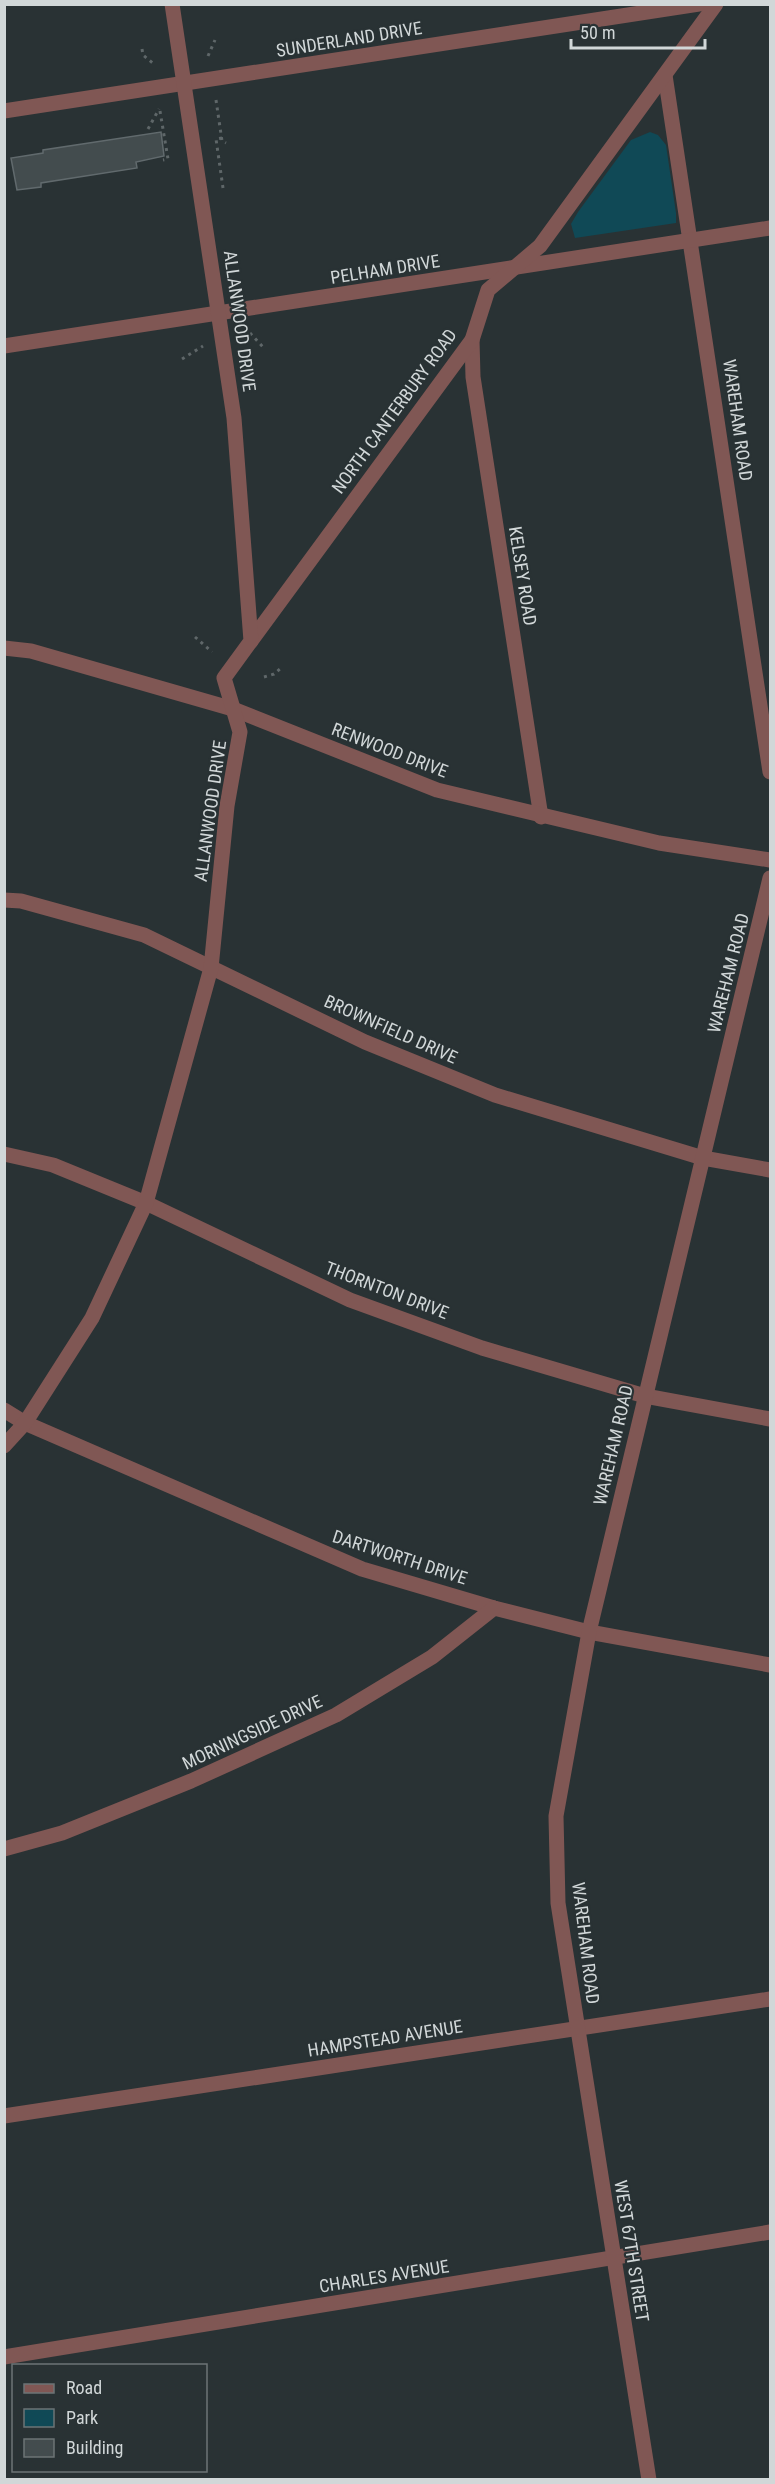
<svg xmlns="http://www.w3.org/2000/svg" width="775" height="2484" font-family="'Roboto Condensed',sans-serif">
<rect width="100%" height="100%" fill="#293234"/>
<polygon fill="#104956" points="650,132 658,135 666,145 676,213 676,223 575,238 571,224 578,212 631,140"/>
<polygon fill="#434c4e" stroke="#616a6d" stroke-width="1.5" points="161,132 164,156 136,162 137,168 41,183 41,187 17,190 11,158 43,153 43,150"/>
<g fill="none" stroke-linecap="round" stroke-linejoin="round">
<g stroke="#5f6769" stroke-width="3" stroke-dasharray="3 4.5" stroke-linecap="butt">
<polyline points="142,49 143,55 155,65"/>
<polyline points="208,56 215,40"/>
<polyline points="216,100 222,141 226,143"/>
<polyline points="160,111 168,159 163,160"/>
<polyline points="148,129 159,109"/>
<polyline points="222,138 216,139 223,188"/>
<polyline points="250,333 263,347"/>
<polyline points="182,359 203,346"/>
<polyline points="195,637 212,652"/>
<polyline points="264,677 274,674 281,668"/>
</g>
<g stroke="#805754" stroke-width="15">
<polyline points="665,75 770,772"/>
<polyline points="4,111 699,4"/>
<polyline points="472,340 473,377 541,817"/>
<polyline points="4,346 770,228"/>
<polyline points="251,641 472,340 488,290 540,246 716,4"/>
<polyline points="4,648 31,651 233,709 437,790 659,843 770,860"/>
<polyline points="4,900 21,901 144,935 365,1042 495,1095 703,1158 770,1170"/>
<polyline points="4,1154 53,1165 146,1203 350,1300 482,1348 645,1396 770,1419"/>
<polyline points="4,1410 25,1423 362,1569 494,1608 589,1632 770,1665"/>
<polyline points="4,1446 25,1423 92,1318 146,1203 211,968 227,806 240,732 224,678 251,641 234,418 172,4"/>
<polyline points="4,1849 62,1833 191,1781 336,1715 432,1657 494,1608"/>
<polyline points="4,2116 770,1999"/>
<polyline points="4,2357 770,2232"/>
<polyline points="649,2480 558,1903 556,1816 589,1632 770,878"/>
</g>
</g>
<g text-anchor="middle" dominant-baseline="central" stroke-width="4.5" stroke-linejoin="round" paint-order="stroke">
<g font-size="18" fill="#d1d7d8" stroke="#293234">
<text transform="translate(349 39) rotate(-9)">SUNDERLAND DRIVE</text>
<text transform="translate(385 269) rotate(-9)">PELHAM DRIVE</text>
<text transform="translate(240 321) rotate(82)">ALLANWOOD DRIVE</text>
<text transform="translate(394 411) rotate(-54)">NORTH CANTERBURY ROAD</text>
<text transform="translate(738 420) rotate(82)">WAREHAM ROAD</text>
<text transform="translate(523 576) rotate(81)">KELSEY ROAD</text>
<text transform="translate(390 750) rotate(21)">RENWOOD DRIVE</text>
<text transform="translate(210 811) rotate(-82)">ALLANWOOD DRIVE</text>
<text transform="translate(728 973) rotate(-76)">WAREHAM ROAD</text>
<text transform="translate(391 1029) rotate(24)">BROWNFIELD DRIVE</text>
<text transform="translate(387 1290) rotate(21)">THORNTON DRIVE</text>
<text transform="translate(613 1445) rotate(-77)">WAREHAM ROAD</text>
<text transform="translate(400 1557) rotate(18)">DARTWORTH DRIVE</text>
<text transform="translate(252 1732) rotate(-25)">MORNINGSIDE DRIVE</text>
<text transform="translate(586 1943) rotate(83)">WAREHAM ROAD</text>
<text transform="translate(385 2038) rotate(-9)">HAMPSTEAD AVENUE</text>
<text transform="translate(632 2251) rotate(81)">WEST 67TH STREET</text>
<text transform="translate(384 2276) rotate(-9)">CHARLES AVENUE</text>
</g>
</g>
<rect width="775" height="2484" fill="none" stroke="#d1d7d8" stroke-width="12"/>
<rect x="12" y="2364" width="195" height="108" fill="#293234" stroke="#6c7476" stroke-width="1.5"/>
<rect x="24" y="2384" width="30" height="9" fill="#805754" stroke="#6c7476" stroke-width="1.5"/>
<text x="66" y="2394" font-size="18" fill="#d1d7d8">Road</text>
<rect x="24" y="2409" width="30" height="18" fill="#104956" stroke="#6c7476" stroke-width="1.5"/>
<text x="66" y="2424" font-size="18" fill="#d1d7d8">Park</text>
<rect x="24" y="2439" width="30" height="18" fill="#434c4e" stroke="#6c7476" stroke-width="1.5"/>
<text x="66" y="2454" font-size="18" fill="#d1d7d8">Building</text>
<path d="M571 39v9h134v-9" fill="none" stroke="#d1d7d8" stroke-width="3"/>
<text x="580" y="39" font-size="18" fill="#d1d7d8" stroke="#293234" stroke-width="4.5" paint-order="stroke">50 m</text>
</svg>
